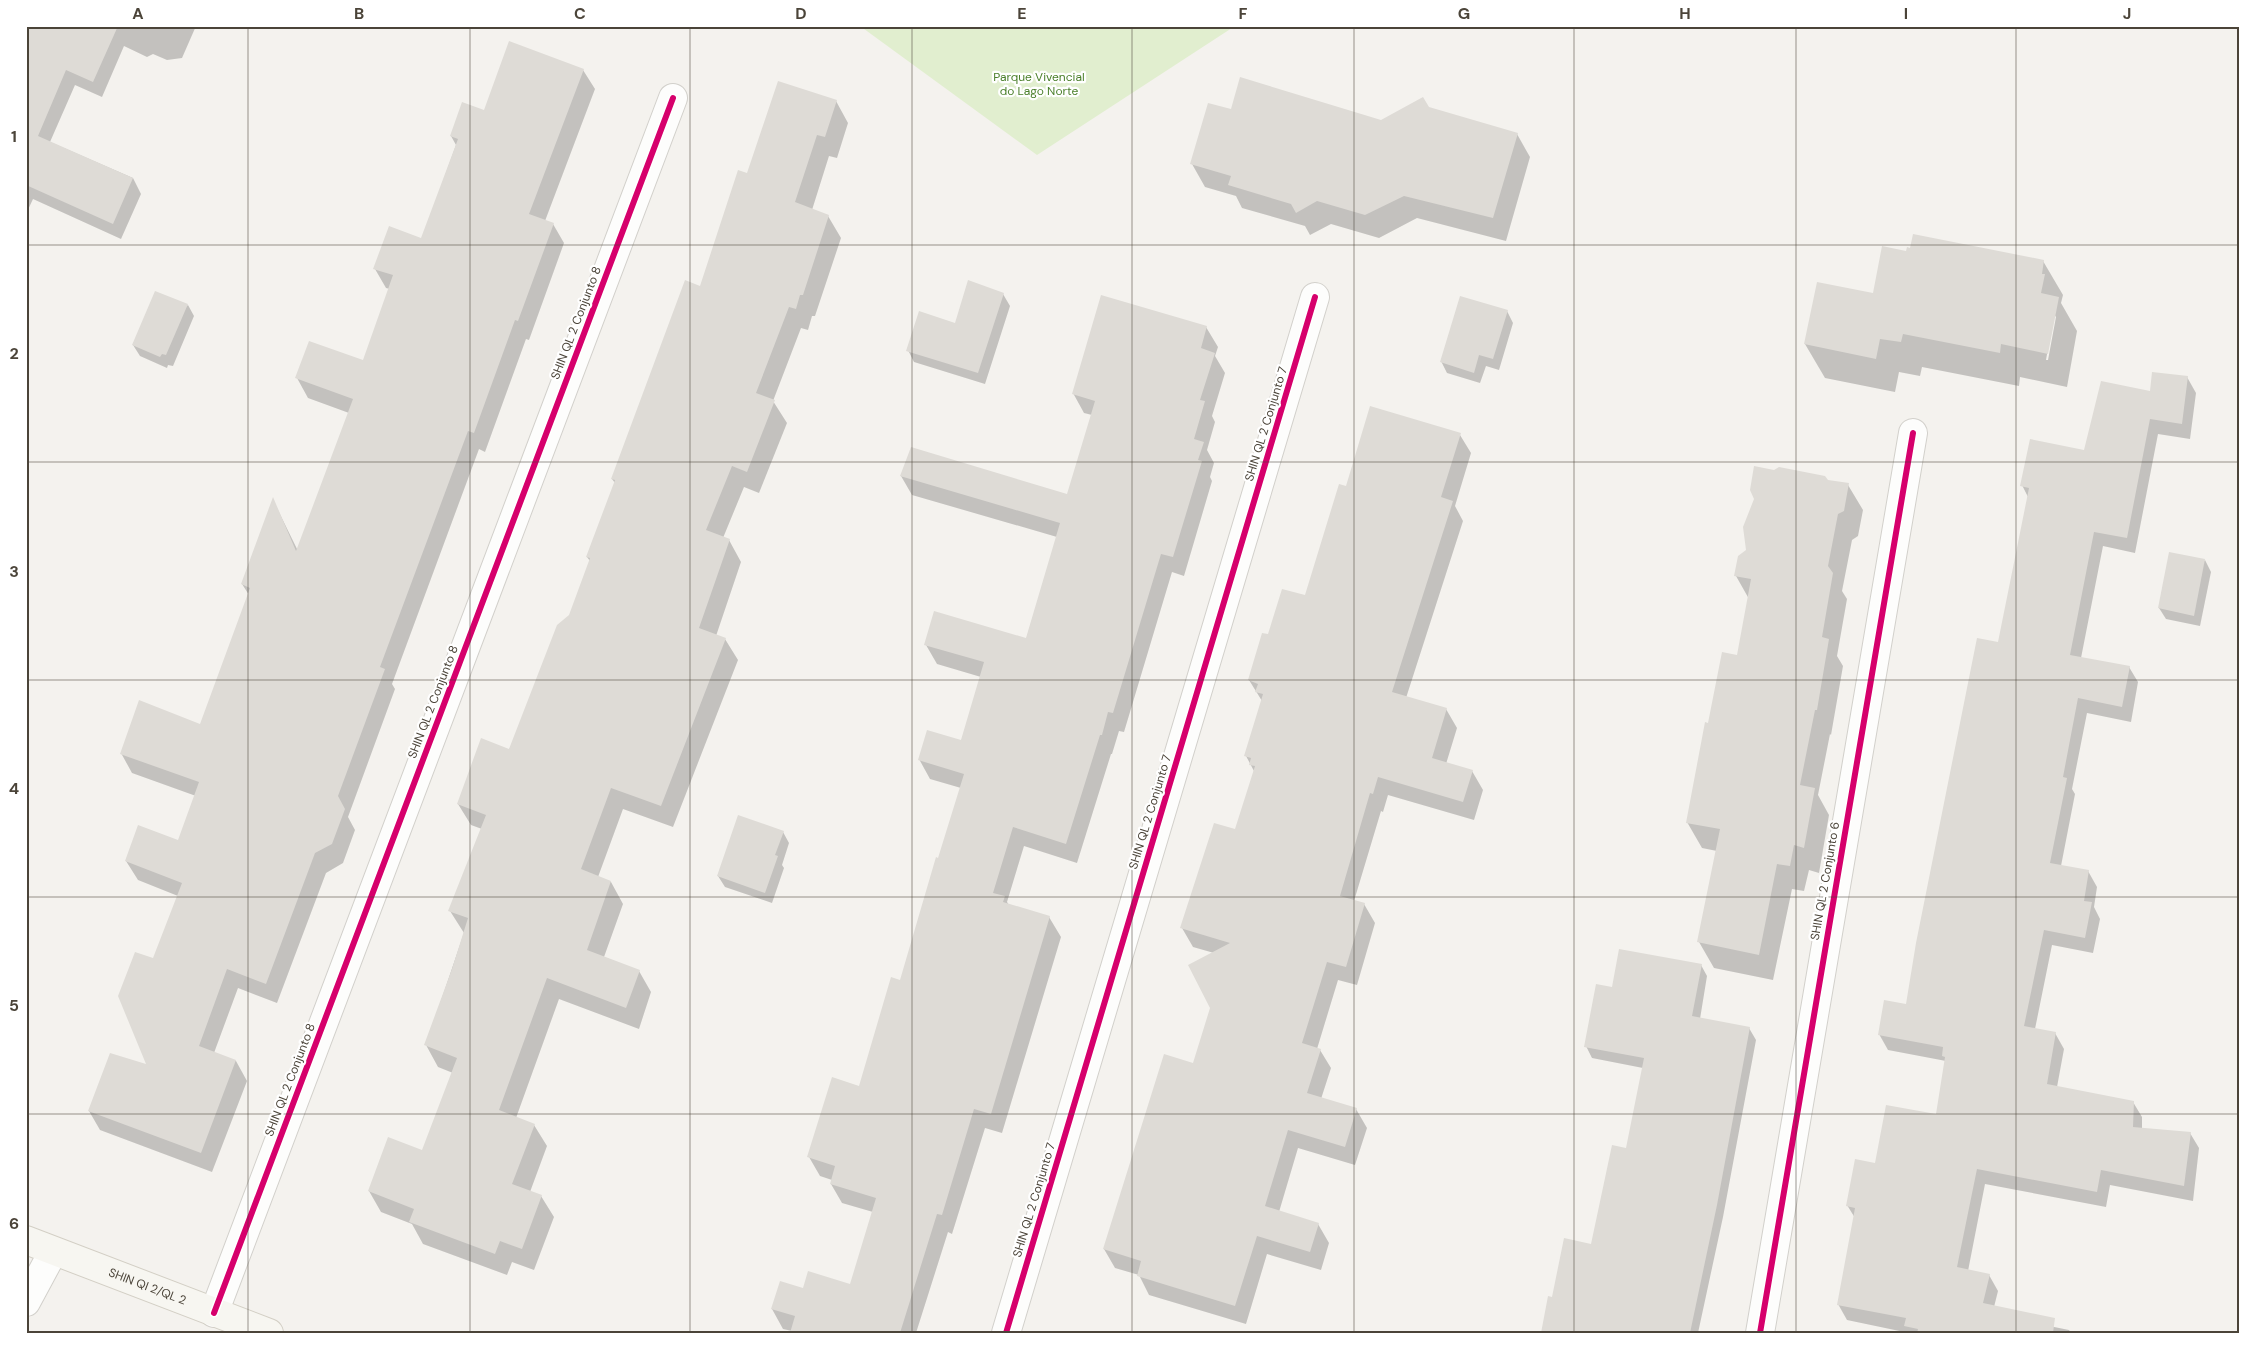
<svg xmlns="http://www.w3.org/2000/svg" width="2265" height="1359" font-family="'DM Sans',sans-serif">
<rect width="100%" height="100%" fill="#f4f2ee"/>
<polygon fill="#e1eecf" points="860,26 1235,26 1037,155"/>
<g fill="#0003" fill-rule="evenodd">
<polygon points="26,26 196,26 182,58 167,60 153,54 147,57 124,46 102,97 75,85 50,142 133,178 141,194 121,239 33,199 26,214"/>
<polygon points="583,70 595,89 545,221 553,224 564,243 529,340 526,339 485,452 479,449 392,684 395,689 348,817 355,830 343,863 326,873 277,1003 238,988 214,1053 236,1061 247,1081 212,1172 100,1130 89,1111 148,1066 154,960 178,896 138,880 126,861 179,842 196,796 132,773 121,753 201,725 249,595 242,584 273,500 298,551 349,413 308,398 297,378 363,362 390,289 386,288 375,269 422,240 456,145 451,136 485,112"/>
<polygon points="836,101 848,123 837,158 829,156 812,210 828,216 841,238 815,316 812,316 808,330 801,328 773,401 787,423 759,493 744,487 723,538 729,540 741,562 716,636 725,639 738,660 673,827 623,809 598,877 611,882 623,904 604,957 639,971 651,992 639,1029 559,999 516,1118 534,1125 547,1146 530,1192 541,1196 554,1217 534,1270 512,1262 507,1275 423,1244 412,1224 381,1212 369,1191 423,1152 453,1073 438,1067 426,1045 464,933 450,911 482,829 471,825 458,804 509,750 570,615 590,561 587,557 615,483 612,479 701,287 748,174"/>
<polygon points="1428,108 1517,134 1530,157 1506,241 1417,218 1379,238 1331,224 1310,235 1305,226 1242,208 1236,196 1205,187 1192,164 1231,110 1381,121"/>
<path d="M1907 252 2043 261 2063 295 2061 303 2077 331 2067 387 2020 377 2019 386 1922 367 1920 376 1899 372 1895 392 1825 378 1805 344 1874 294ZM2054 314 2056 317 2048 360H2046Z"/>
<polygon points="1003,294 1010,306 985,384 914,362 908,350 955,324"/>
<polygon points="188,305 194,316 173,366 168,365 167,368 140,356 133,345"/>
<polygon points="1507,311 1513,323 1499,370 1486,366 1480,383 1447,373 1441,361"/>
<polygon points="1206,327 1218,347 1215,356 1225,373 1212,416 1215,422 1207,450 1214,463 1210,477 1212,481 1184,576 1172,572 1124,732 1119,731 1112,754 1111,754 1077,863 1024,846 1007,902 1009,905 1049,917 1061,937 1002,1133 985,1128 952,1234 948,1232 916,1333 791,1333 792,1331 783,1329 772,1309 804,1289 851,1286 873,1212 842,1203 831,1184 832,1180 820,1176 809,1157 860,1087 901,981 961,788 930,779 919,759 961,742 981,677 937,664 926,645 1026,640 1057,537 912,495 901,476 1068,496 1092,415 1084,413 1073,393"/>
<polygon points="2187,377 2196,393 2190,439 2158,434 2135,553 2103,546 2081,658 2129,667 2138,682 2131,722 2087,713 2072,789 2075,794 2061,866 2088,871 2097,887 2094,907 2100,919 2093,953 2052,945 2035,1029 2055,1033 2064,1049 2057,1087 2133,1102 2142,1117 2142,1129 2190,1133 2199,1148 2193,1201 2110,1185 2106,1207 1985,1184 1968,1271 1989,1275 1998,1291 1994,1307 2009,1318 2069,1330 2071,1333 1909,1333 1847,1320 1838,1304 1855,1218 1847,1205 1876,1164 1937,1116 1946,1061 1888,1050 1879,1034 1907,1005 1999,643 2028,497 2022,485 2085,451 2151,393"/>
<polygon points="1460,435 1471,453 1455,506 1463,521 1406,698 1446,709 1457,728 1446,764 1472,771 1483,790 1474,820 1388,795 1383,812 1381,811 1354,901 1364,904 1375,923 1357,985 1338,980 1317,1049 1320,1050 1331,1068 1321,1099 1356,1109 1367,1128 1355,1165 1298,1148 1279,1212 1318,1224 1329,1243 1321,1270 1267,1254 1246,1324 1149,1295 1139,1275 1115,1268 1104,1249 1194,1064 1211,1008 1214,953 1193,947 1182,928 1236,831 1254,771 1246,756 1262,701 1249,680 1269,636 1306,597 1347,487"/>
<polygon points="1828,481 1848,485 1863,510 1858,536 1852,540 1842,591 1847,599 1837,656 1843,666 1831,735 1830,734 1818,795 1829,815 1819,873 1809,870 1804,891 1792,889 1773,980 1714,968 1699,942 1717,851 1702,848 1687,822 1709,724 1738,656 1749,599 1736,576"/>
<polygon points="2205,560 2211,572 2200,626 2166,619 2159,608"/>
<polygon points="783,832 789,843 782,865 784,868 772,903 725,887 718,876"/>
<polygon points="1701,965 1707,976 1700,1019 1749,1028 1756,1040 1723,1217 1698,1333 1542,1333 1553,1298 1592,1245 1627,1149 1643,1068 1592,1058 1586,1046 1613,988"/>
</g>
<g fill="#dedbd6">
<polygon points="26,26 118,26 93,82 66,70 38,136 133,178 113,224 26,185"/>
<polygon points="509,41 584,69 529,214 554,223 518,321 515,320 474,433 468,431 380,667 385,669 338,796 345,809 332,844 315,853 266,984 227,969 199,1046 236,1060 201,1153 88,1111 110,1053 146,1064 118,996 135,952 153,958 182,883 125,861 138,825 178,840 199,782 120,754 139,700 200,724 250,588 241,584 273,497 296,551 353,399 295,378 309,341 363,360 393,275 373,269 389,226 421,238 458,139 450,136 462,102 484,110"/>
<polygon points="1240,77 1381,120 1423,97 1429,107 1518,133 1493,218 1404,196 1365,215 1317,201 1296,213 1291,204 1228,185 1231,176 1190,164 1208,103 1231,109"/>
<polygon points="778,81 837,100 825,137 817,135 795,202 829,215 803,295 800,295 796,309 789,307 756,393 775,400 747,472 732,466 706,530 730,539 699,628 726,638 661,806 611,788 581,869 611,881 587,950 640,970 626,1008 547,978 499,1110 535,1124 512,1184 542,1195 522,1249 500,1241 495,1254 409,1222 414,1209 368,1191 388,1137 422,1150 457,1058 424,1045 452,969 468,918 448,911 486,815 457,804 481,738 509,749 557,625 569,615 590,558 586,557 615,480 611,479 685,280 700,286 738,170 747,173"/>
<polygon points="1913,234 2044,260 2042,274 2045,274 2041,293 2059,297 2048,354 2001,344 2000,353 1903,334 1901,342 1880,339 1876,359 1804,344 1817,282 1873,293 1882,246 1906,251 1907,247 1910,248"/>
<polygon points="968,280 1004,293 978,373 906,351 919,311 955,323"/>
<polygon points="155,291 188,304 166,355 162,354 160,357 132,345"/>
<polygon points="1101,295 1207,326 1201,348 1215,353 1200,400 1205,401 1194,439 1204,442 1198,460 1202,461 1173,557 1161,554 1113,713 1108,712 1102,735 1100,735 1066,844 1013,827 993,893 1005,896 1003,902 1050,916 991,1114 974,1109 942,1215 937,1214 900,1333 790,1333 795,1316 771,1309 780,1281 803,1288 808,1271 850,1284 876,1198 830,1184 835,1166 807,1157 832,1077 859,1086 891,977 900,980 936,857 938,858 964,774 918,760 927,730 961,740 984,662 924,645 934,611 1026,638 1060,523 900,476 911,447 1067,494 1095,401 1072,394"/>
<polygon points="1460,296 1508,310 1493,359 1479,355 1474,373 1440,362"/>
<polygon points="2152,372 2188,376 2182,424 2150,419 2127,538 2094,532 2070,655 2130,666 2122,707 2078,698 2063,777 2067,778 2050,863 2089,870 2084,901 2092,902 2085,938 2044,930 2024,1026 2056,1032 2047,1084 2134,1101 2133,1127 2191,1132 2184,1186 2101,1170 2097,1192 1977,1169 1957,1267 1990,1274 1983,1303 2055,1318 2053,1333 1917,1333 1918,1329 1904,1326 1906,1318 1837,1305 1855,1208 1846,1206 1855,1159 1875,1163 1886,1105 1936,1114 1945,1057 1942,1056 1943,1047 1878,1035 1884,1000 1906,1004 1916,943 1977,638 1998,642 2029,488 2020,486 2030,439 2084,450 2101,381 2150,391"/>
<polygon points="1370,406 1461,433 1441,497 1453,501 1392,692 1447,708 1432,758 1473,770 1463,802 1378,777 1373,794 1370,793 1340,896 1365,903 1346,967 1327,962 1302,1043 1321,1049 1307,1093 1357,1108 1345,1147 1288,1130 1265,1206 1319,1223 1310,1252 1257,1236 1235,1306 1137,1276 1141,1261 1103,1249 1164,1054 1193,1063 1210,1008 1188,965 1230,943 1180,928 1214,823 1235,829 1255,766 1249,765 1251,758 1244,756 1263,694 1255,692 1258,684 1248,680 1262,633 1268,634 1282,589 1305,595 1339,484 1346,486"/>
<polygon points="1754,466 1774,470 1779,467 1825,476 1828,480 1849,483 1844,511 1838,514 1828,566 1833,573 1822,637 1829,639 1817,710 1815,710 1800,785 1815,788 1804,848 1794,845 1790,866 1777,864 1759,955 1697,942 1720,829 1686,823 1705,722 1708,723 1722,652 1737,655 1751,579 1734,576 1738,556 1746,550 1743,527 1754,499 1750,490"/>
<polygon points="2169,552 2205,559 2194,616 2158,608"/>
<polygon points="738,815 784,831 775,855 778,856 765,893 717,876"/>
<polygon points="1619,949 1702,964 1692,1016 1750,1027 1717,1205 1690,1333 1541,1333 1548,1296 1552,1297 1564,1238 1591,1244 1612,1145 1626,1148 1644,1058 1584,1047 1596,984 1612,987"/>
</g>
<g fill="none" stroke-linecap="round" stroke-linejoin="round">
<defs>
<g id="street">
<polyline points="26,1302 53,1252"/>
<polyline points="214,1313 673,98"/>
<polyline points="1006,1333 1315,297"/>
<polyline points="1760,1333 1913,433"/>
</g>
<g id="secondary">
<path id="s1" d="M26 1240 269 1333"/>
</g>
</defs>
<use href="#street" stroke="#d2d0cb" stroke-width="30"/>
<use href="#secondary" stroke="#d3cfc5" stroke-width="30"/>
<use href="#street" stroke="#fdfdfc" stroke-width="28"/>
<use href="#secondary" stroke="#f7f6f1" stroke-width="28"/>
<defs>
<g id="cycleway">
<polyline points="214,1313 673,98"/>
<polyline points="1006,1333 1315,297"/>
<polyline points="1760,1333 1913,433"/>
</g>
</defs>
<use href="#cycleway" stroke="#fff" stroke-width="9"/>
<use href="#cycleway" stroke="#d6006c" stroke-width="6"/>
</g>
<path fill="none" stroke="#4b4439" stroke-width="1" stroke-opacity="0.55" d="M248 26V1333M470 26V1333M690 26V1333M912 26V1333M1132 26V1333M1354 26V1333M1574 26V1333M1796 26V1333M2016 26V1333M26 245H2239M26 462H2239M26 680H2239M26 897H2239M26 1114H2239"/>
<g text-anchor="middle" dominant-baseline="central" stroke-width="4.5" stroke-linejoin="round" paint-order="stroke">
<g font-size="12" fill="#4a7f2a" stroke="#fff">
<text x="1039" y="77">Parque Vivencial<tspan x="1039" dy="14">do Lago Norte</tspan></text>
</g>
<g font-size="12" fill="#4b4439" stroke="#fff">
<text transform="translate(576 323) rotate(-69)">SHIN QL 2 Conjunto 8</text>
<text transform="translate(1266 424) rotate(-73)">SHIN QL 2 Conjunto 7</text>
<text transform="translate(433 702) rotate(-69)">SHIN QL 2 Conjunto 8</text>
<text transform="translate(1150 812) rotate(-73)">SHIN QL 2 Conjunto 7</text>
<text transform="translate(1825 881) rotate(-80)">SHIN QL 2 Conjunto 6</text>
<text transform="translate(290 1080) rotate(-69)">SHIN QL 2 Conjunto 8</text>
<text transform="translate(1034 1200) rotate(-73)">SHIN QL 2 Conjunto 7</text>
<text stroke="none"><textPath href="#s1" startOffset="130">SHIN QI 2/QL 2</textPath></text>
</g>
</g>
<rect width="2265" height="1359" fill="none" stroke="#ffffff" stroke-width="55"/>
<rect x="28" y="28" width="2210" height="1304" fill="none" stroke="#4b4439" stroke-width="2"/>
<g font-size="16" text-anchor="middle" font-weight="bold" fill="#4b4439">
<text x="138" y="19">A</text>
<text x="359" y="19">B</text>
<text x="580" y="19">C</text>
<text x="801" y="19">D</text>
<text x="1022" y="19">E</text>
<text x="1243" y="19">F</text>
<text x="1464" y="19">G</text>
<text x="1685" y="19">H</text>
<text x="1906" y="19">I</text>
<text x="2127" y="19">J</text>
<text x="14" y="142">1</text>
<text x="14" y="359">2</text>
<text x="14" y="577">3</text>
<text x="14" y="794">4</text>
<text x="14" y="1011">5</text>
<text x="14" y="1229">6</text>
</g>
</svg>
